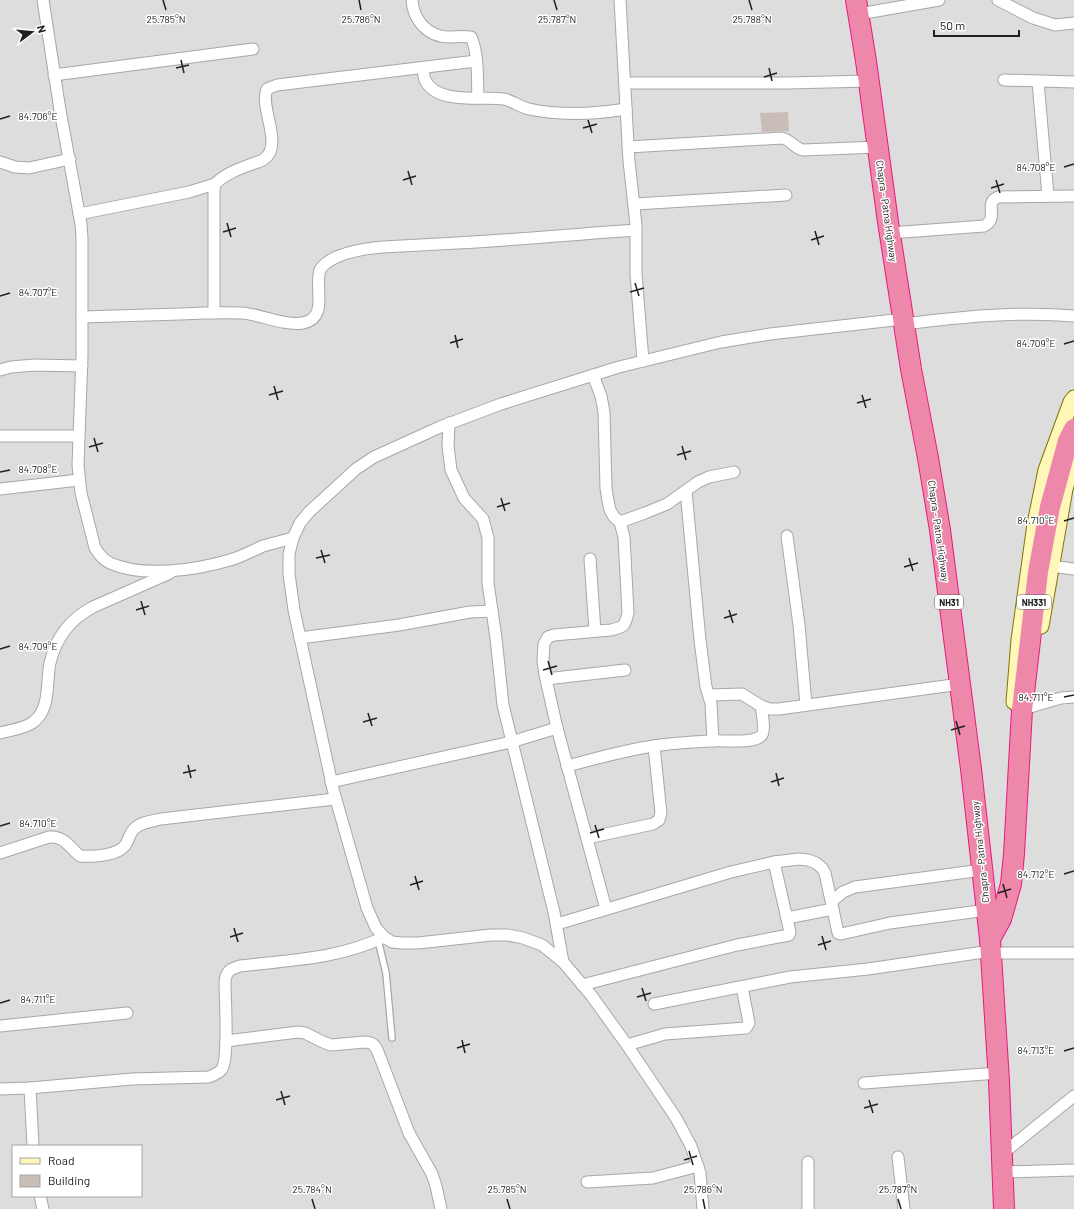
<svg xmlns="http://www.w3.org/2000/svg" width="1074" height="1209" font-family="Barlow,sans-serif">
<rect width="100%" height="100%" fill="#f1ece6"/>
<path fill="#dedddd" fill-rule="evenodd" d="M0 0H1074V1209H0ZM13 1146H141V1196H13Z"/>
<polygon fill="#cabdb8" points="788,112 789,131 762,132 760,113"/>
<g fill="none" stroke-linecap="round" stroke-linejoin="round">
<defs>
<polyline id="lane" points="378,940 386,973 392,1038"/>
<g id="street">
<path d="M43 0 60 110 81 224 82 238V355L78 465 81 493 95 548C99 554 103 560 110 563 143 578 196 570 230 560 241 557 252 551 263 546 273 543 283 541 293 538"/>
<path d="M412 0C413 20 428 37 449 37 456 37 463 36 471 37 479 54 477 80 478 98"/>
<polyline points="620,0 629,161 636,225 636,274 643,361"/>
<polyline points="998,0 1033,18 1055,25 1074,23"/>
<polyline points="859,14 939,0"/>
<path d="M423 68C423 71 424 76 425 80 437 105 482 96 504 99 513 101 520 107 529 109 561 116 595 114 626 109"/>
<polyline points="54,75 253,49"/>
<polyline points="1004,80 1074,82"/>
<polyline points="1038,82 1048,196"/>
<polyline points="625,83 788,83 869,81"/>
<path d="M628 147 782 138C791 140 794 148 803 150L878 147"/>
<polyline points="0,162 15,167 29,168 70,159"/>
<polyline points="635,204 786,195"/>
<polyline points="79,214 189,192 215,184"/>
<path d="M890 233 984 226C1000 218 983 203 998 197L1074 196"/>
<path d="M214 313V190L215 184C226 173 241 168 255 163 258 162 262 161 264 159 284 145 259 108 267 89L277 85 476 61"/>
<path d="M82 317C115 316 147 315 180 314 200 313 220 312 241 313 261 314 282 326 303 323 329 318 314 287 320 270 323 264 333 258 339 256 359 248 381 247 402 246 421 245 439 244 457 243 517 240 577 234 636 230"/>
<path d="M904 324C960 317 1017 311 1074 316"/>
<polyline points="0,370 11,367 34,365 82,366"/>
<path d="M593 375 601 396 604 412 606 488 608 501 610 510 614 517 620 522 624 537 628 613C625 626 624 627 611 630L554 635 548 637 544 644 543 660 545 675 557 728 606 909"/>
<polyline points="449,423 448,446 451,470 464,498 483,519 488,538 488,583 496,638 503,705 554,912 563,962"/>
<polyline points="0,436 78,436"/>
<polyline points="0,489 79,480"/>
<polyline points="686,491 700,640 706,687 711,703 713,741"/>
<polyline points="620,522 645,513 667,504 698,482 709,477 734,472"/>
<polyline points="787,536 799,625 806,705"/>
<polyline points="590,559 595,631"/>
<polyline points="1051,566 1074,569"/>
<polyline points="300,638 399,625 470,612 492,611"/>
<polyline points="546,679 625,670"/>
<polyline points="709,695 742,694 761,706 770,709 779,709 960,684"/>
<polyline points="1030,707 1061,698 1074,697"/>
<path d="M0 733C10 730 23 729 32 723 51 710 46 683 50 663 56 637 70 619 93 607L170 573"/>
<path d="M567 766C595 759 624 750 654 746 673 743 693 742 712 741 723 740 752 744 761 736 766 732 762 713 761 706"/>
<polyline points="331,782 511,742 557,728"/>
<polyline points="587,838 653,824 659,820 661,813 654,746"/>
<path d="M0 853 49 837C65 836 69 847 80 856 92 857 119 856 126 844 129 839 130 832 135 828 141 822 153 821 161 819L335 799"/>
<polyline points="832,901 843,892 855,887 982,870"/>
<polyline points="787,918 833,909"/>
<polyline points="557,924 731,872 774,862 799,859 808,860 816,863 822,868 825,873 837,928 838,933 841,934 890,923 987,910"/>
<polyline points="991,953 1074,953"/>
<polyline points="582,985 737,945 789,935 790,932 774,862"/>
<polyline points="654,1004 790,977 868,969 991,951"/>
<polyline points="0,1026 127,1013"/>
<path d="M226 1041 298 1032 305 1033 323 1042 331 1045 365 1042C372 1042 375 1045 378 1052L409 1133 432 1174 436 1186 441 1209"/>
<polyline points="627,1045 665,1034 746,1028 749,1023 742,987"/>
<polyline points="864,1083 998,1073"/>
<polyline points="30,1088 33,1146"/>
<path d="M0 1089 30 1088 132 1079 209 1077C214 1075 219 1073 222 1069 229 1057 225 998 225 982 226 971 230 969 240 966 289 960 339 959 384 937"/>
<polyline points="1002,1154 1074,1096"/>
<polyline points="898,1157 904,1209"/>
<polyline points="1003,1172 1074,1170"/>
<polyline points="587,1182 653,1178 698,1166"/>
<polyline points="40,1196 43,1209"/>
<polyline points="703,1209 700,1173 691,1146 676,1118 627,1045 591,995 563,962 542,945 523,938 508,935 491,935 418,943 402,943 392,942 384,937 376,928 367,908 333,789 294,610 289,574 289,554 293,538 300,523 309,512 356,469 374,457 440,427 501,404 619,367 721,342 770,334 903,319"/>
<polyline points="808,1209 808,1162"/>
</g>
<g id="secondary">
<polyline points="1041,626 1065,489 1074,458"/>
<polyline points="1014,702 1019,640 1035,524 1046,470 1071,402 1074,398"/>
</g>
<g id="highway">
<polyline points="856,0 866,61 888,222 911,369 928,458 940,530 971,769 990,939 999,1081 1004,1209"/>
<polyline points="990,939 1001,919 1011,884 1014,854 1022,710 1038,572 1050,507 1068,441 1074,429"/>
</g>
</defs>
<use href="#lane" stroke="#a7a7a7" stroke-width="8"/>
<use href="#street" stroke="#a7a7a7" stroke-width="13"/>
<use href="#secondary" stroke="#7e7800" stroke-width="17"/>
<use href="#highway" stroke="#e91982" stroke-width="22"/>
<use href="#lane" stroke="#fff" stroke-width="5.5"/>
<use href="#street" stroke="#fff" stroke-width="11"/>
<use href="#secondary" stroke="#fef7b7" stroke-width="15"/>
<use href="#highway" stroke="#ee88ab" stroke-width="20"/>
</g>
<path fill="none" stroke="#202020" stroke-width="1.5" d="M163 0 166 10M359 0 361 10M554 0 557 10M749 0 752 10M181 60 184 73M176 68 189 65M769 68 772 81M764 77 777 73M0 119 10 116M588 120 592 133M583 128 597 124M1064 167 1074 164M408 171 412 185M403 180 416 176M996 180 1000 193M991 188 1004 184M227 223 231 237M815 231 819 245M223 232 236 228M811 240 824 236M635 283 639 296M630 292 644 288M0 296 10 293M455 335 458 348M450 343 463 339M1064 344 1074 341M274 386 278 400M269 395 283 391M862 395 866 408M857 403 871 399M94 438 98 452M682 446 686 460M89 447 103 443M677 455 691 451M0 472 10 470M501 498 505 511M497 507 510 503M1064 521 1074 518M321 550 325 563M316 558 330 555M909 558 913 571M904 567 918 563M141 601 145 615M136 610 149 606M729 610 733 623M724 618 737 614M0 649 10 646M548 661 552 675M543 670 557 666M1064 697 1074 695M368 713 372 726M956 721 960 735M363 722 377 718M951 730 965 726M188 765 191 778M183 773 196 770M776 773 779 786M771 782 784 778M595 825 599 838M0 826 10 823M590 833 604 829M1064 874 1074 871M415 876 419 890M1003 884 1007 898M410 885 423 881M998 893 1011 889M234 928 238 942M822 936 826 950M230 937 243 933M818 945 831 941M642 988 646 1001M637 997 651 993M0 1003 10 1000M462 1040 465 1053M457 1048 470 1044M1064 1051 1074 1048M281 1091 285 1105M276 1100 290 1096M869 1100 873 1113M864 1108 878 1104M689 1151 693 1165M684 1160 697 1156M312 1199 315 1209M507 1199 510 1209M703 1199 705 1209M898 1199 901 1209"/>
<g text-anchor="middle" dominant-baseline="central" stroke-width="3" stroke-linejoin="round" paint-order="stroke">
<g fill="#fff" stroke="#636363" stroke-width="1">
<rect x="935" y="595" width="28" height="14" rx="3"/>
<rect x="1017" y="595" width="34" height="14" rx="3"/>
</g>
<g font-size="9" font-weight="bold" fill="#202020">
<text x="949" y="602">NH31</text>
<text x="1034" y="602">NH331</text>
</g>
<g font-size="10" fill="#202020" stroke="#fff">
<text transform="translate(887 211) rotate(82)">Chapra - Patna Highway</text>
<text transform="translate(939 531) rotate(82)">Chapra - Patna Highway</text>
<text transform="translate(980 852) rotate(-96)">Chapra - Patna Highway</text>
</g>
</g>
<g font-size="10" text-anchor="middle" fill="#202020" stroke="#fff" stroke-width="3" stroke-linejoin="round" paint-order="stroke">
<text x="166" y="23">25.785°N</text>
<text x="361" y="23">25.786°N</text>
<text x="557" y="23">25.787°N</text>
<text x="752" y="23">25.788°N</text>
<text x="38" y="120">84.706°E</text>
<text x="1036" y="171">84.708°E</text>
<text x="38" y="296">84.707°E</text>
<text x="1036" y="347">84.709°E</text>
<text x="38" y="473">84.708°E</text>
<text x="1036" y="524">84.710°E</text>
<text x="38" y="650">84.709°E</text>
<text x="1036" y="701">84.711°E</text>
<text x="38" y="827">84.710°E</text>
<text x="1036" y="878">84.712°E</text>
<text x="38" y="1003">84.711°E</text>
<text x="1036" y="1054">84.713°E</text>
<text x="312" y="1193">25.784°N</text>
<text x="507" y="1193">25.785°N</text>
<text x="703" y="1193">25.786°N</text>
<text x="898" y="1193">25.787°N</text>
</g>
<rect x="12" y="1145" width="130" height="52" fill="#ffffff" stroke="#a6a6a6"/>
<rect x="20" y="1158" width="20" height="6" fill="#fef7b7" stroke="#a6a6a6"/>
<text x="48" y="1165" font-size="12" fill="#202020">Road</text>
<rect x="20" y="1175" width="20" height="12" fill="#cabdb8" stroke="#a6a6a6"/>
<text x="48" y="1185" font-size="12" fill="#202020">Building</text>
<g transform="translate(32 32) rotate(74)" stroke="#ffffff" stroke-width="3" paint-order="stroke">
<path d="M0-3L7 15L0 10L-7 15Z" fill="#202020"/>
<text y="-6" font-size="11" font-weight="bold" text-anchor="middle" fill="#202020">N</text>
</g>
<path d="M934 30v6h85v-6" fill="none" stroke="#202020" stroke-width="2"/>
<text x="940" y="30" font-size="12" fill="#202020" stroke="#ffffff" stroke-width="3" paint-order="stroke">50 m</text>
</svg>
